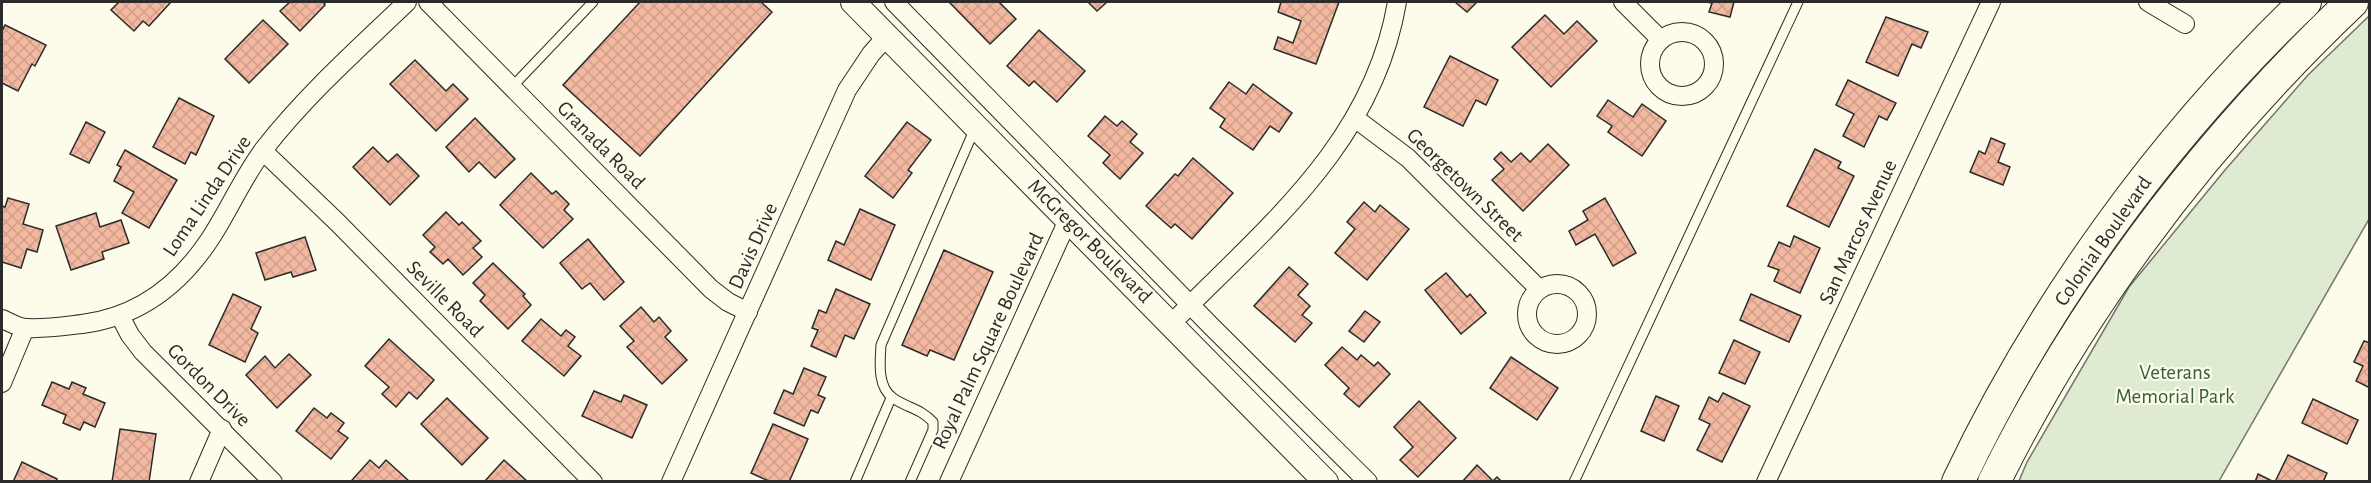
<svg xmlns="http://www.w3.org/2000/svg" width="2371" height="483" font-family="'Alegreya Sans',sans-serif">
<defs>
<pattern id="building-cross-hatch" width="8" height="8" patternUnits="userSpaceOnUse" patternTransform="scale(1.5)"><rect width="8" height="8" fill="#f2b8a0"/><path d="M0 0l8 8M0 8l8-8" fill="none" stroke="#d09e8a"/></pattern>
</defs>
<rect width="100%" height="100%" fill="#fdfbea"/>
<polygon fill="#deebd1" stroke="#74746e" stroke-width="1.5" points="2369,16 2369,219 2219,481 2019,481 2027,462 2129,287 2225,170 2308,75"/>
<g fill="url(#building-cross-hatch)" stroke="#2b2b2b" stroke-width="1.5">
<polygon points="119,2 171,2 149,26 143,21 134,31 111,10"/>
<polygon points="290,2 326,2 324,4 325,5 300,31 280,11"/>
<polygon points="640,2 761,2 772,12 640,156 563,85"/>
<polygon points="952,2 999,2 1016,19 990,44 950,3"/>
<polygon points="1088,2 1107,2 1097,11"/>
<polygon points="1281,2 1339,2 1316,64 1274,49 1278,37 1293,43 1301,21 1278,12"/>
<polygon points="1455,2 1477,2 1467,12"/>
<polygon points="1706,2 1734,2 1730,17 1709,12 1712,3"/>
<polygon points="1545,15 1564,34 1577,21 1597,41 1551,87 1512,47"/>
<polygon points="1886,17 1928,32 1921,48 1912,44 1898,76 1866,62"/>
<polygon points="263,20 288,44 249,83 225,59"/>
<polygon points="5,25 46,45 35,66 32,64 18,91 2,83 2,31"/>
<polygon points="1039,30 1085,71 1057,102 1034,81 1029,86 1007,66"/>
<polygon points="1450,56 1498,80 1486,105 1476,100 1463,126 1424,107"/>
<polygon points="415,60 446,91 453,84 468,99 436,131 390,84"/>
<polygon points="1848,80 1896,103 1887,120 1879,116 1864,147 1843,136 1854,114 1836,105"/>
<polygon points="1229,82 1246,94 1253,84 1292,113 1279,132 1270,126 1253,150 1220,127 1225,119 1210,108"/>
<polygon points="179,98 214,116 196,155 191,152 185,164 153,147"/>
<polygon points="1608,100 1633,117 1642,104 1666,121 1642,156 1608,132 1612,126 1597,116"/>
<polygon points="1105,116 1117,126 1122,121 1137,134 1130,142 1143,153 1120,179 1103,163 1110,155 1088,136"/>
<polygon points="475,118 515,159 495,178 479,162 469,172 446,147"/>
<polygon points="86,122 105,132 89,163 70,154"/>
<polygon points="907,122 931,140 908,170 912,173 893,198 865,176"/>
<polygon points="1991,138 2005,144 1998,162 2010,167 2003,185 1970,172 1979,151 1985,154"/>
<polygon points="1548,144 1569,165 1523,211 1492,180 1504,169 1494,159 1501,152 1511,162 1521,153 1530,162"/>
<polygon points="373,147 388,162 397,154 419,176 390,205 353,167"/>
<polygon points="1815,149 1841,162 1838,168 1854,176 1829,227 1787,206"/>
<polygon points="125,150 177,180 149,228 122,213 134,192 114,181 121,167 117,165"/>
<polygon points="1193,158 1233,193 1192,239 1175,224 1171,228 1146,206 1175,174 1178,176"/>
<polygon points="531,173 552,194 556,191 569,204 564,210 573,219 543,248 500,205"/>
<polygon points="8,198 29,204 23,224 43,230 37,252 27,249 21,268 2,262 2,206 5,207"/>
<polygon points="1605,198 1636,253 1613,266 1595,234 1576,245 1569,231 1588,220 1583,211"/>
<polygon points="1364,202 1375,212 1380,205 1409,229 1367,280 1335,253 1355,229 1347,222"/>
<polygon points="860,209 895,225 871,280 828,260 836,241 844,245"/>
<polygon points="446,212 459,225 462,222 481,241 473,248 482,257 463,275 448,259 443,264 430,252 435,247 423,235"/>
<polygon points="96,213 100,227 121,220 129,243 102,252 104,259 71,270 56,226"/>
<polygon points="1794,236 1820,248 1800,293 1774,281 1779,270 1768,266 1779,242 1790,247"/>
<polygon points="305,237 316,270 293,277 291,272 265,280 256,253"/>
<polygon points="588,239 624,282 604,300 590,283 582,289 560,263"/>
<polygon points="944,250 993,272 954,360 930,350 927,356 902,345"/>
<polygon points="493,263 525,294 523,296 531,305 508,329 480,301 485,295 473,283"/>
<polygon points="1289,267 1308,284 1298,295 1310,306 1302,315 1312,323 1295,342 1254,306"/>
<polygon points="1446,273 1467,297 1470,294 1486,313 1461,334 1425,290"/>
<polygon points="836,289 870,304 854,339 845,335 836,357 811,346 818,330 812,328 819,310 826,313"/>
<polygon points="233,294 261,307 251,329 258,333 245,362 209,345"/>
<polygon points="1751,294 1801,316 1789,342 1740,320"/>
<polygon points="641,307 654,322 659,317 671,331 665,337 687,360 662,384 627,347 634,341 620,326"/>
<polygon points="1365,311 1380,322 1364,342 1349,331"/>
<polygon points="541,319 561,336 566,330 575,337 568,346 581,356 564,376 522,341"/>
<polygon points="389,339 434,380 417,399 409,392 396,407 382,394 389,387 365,366"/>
<polygon points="1734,340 1760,352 1745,384 1719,373"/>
<polygon points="2364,341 2370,343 2370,388 2356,381 2363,366 2354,362"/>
<polygon points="1342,347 1357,360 1361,355 1374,366 1378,362 1390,374 1359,407 1344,394 1349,388 1325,365"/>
<polygon points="289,354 311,375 277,408 246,375 265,356 275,368"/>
<polygon points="1511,357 1558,388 1537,420 1490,388"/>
<polygon points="804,368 826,377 818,395 825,398 818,413 811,410 804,426 774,413 784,390 793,394"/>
<polygon points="52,382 69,389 72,382 86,388 83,394 105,403 95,427 84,422 80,430 63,423 66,415 42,405"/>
<polygon points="594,391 621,402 624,395 647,405 632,438 582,416"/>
<polygon points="1723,393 1750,406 1722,462 1697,450 1710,424 1699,419 1709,397 1718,402"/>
<polygon points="1656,396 1679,406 1664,441 1641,431"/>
<polygon points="447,398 488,438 462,465 421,424"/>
<polygon points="2313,399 2358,420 2347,444 2302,423"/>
<polygon points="1419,401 1456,438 1418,477 1400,460 1413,447 1394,427"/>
<polygon points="314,408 327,418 331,413 344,423 338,431 348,438 331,459 296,431"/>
<polygon points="773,424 808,439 789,482 771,482 751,473"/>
<polygon points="120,429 156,434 149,482 112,482"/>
<polygon points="2288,455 2327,473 2323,482 2275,482"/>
<polygon points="370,460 379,468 386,460 410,482 353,482 352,480"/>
<polygon points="504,460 528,482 484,482"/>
<polygon points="22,462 57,479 56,482 13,482"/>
<polygon points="1477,465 1493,481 1497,477 1502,482 1462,482"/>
<polygon points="2258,474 2274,482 2255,482"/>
</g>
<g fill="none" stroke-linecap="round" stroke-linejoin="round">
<defs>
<g id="lane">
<polyline points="512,87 593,2"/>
<polyline points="855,482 891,398"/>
<path d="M910 482 933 430V422C920 408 907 408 893 398 877 387 880 362 881 345L975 128"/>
<polyline points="1574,482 1798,2"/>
</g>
<g id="street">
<polyline points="428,2 711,289 728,302 748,312"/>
<polyline points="894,2 1211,326 1368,482"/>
<polyline points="1623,2 1661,40"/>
<polyline points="2148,2 2185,24"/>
<circle cx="1682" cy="64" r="32"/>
<polyline points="1356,119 1408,158 1539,289"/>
<polyline points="263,151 338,223 593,482"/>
<circle cx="1557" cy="314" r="30"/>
<polyline points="120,316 130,335 143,352 273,482"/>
<path d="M2 319C9 322 19 328 27 328 45 329 65 326 82 324 138 317 179 286 210 239 229 210 243 177 264 149 306 95 358 49 407 2"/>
<path d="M1171 324C1266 227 1373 144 1397 2"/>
<polyline points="2,383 25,328"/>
<polyline points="199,482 222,429"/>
<polyline points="671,482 847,90 871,54 887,36"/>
<polyline points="949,482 1068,220"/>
<polyline points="1766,482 1991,2"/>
</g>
<polyline id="secondary" points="853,2 1326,482"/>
<g id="highway">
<path d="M1958 482C2043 303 2163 138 2305 2"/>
<path d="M1994 482C2084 300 2206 141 2352 2"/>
</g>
</defs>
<use href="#lane" stroke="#2b2b2b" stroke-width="11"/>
<use href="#street" stroke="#2b2b2b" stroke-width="20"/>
<use href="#secondary" stroke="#2b2b2b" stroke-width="26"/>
<use href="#highway" stroke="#2b2b2b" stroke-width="34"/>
<use href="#lane" stroke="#fdfbea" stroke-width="9"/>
<use href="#street" stroke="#fdfbea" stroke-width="18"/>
<use href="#secondary" stroke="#fdfbea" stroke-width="24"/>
<use href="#highway" stroke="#fdfbea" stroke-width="32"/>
</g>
<g text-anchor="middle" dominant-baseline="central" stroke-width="4.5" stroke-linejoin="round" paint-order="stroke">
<g font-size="21" fill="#2b2b2b" stroke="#fdfbea">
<text transform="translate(601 145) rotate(45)">Granada Road</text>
<text transform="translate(1465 185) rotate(44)">Georgetown Street</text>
<text transform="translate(207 196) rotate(-56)">Loma Linda Drive</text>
<text transform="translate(1858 232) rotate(-65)">San Marcos Avenue</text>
<text transform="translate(1090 241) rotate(45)">McGregor Boulevard</text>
<text transform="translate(2103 241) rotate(-55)">Colonial Boulevard</text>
<text transform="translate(753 246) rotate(-66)">Davis Drive</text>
<text transform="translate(445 299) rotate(45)">Seville Road</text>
<text transform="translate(988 341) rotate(-65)">Royal Palm Square Boulevard</text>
<text transform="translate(209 385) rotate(45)">Gordon Drive</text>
</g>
<g font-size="21" fill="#34623c" stroke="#fdfbea">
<text x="2175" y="372">Veterans<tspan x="2175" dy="24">Memorial Park</tspan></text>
</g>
</g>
<rect width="2371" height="483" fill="none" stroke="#2b2b2b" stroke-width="6"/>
</svg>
